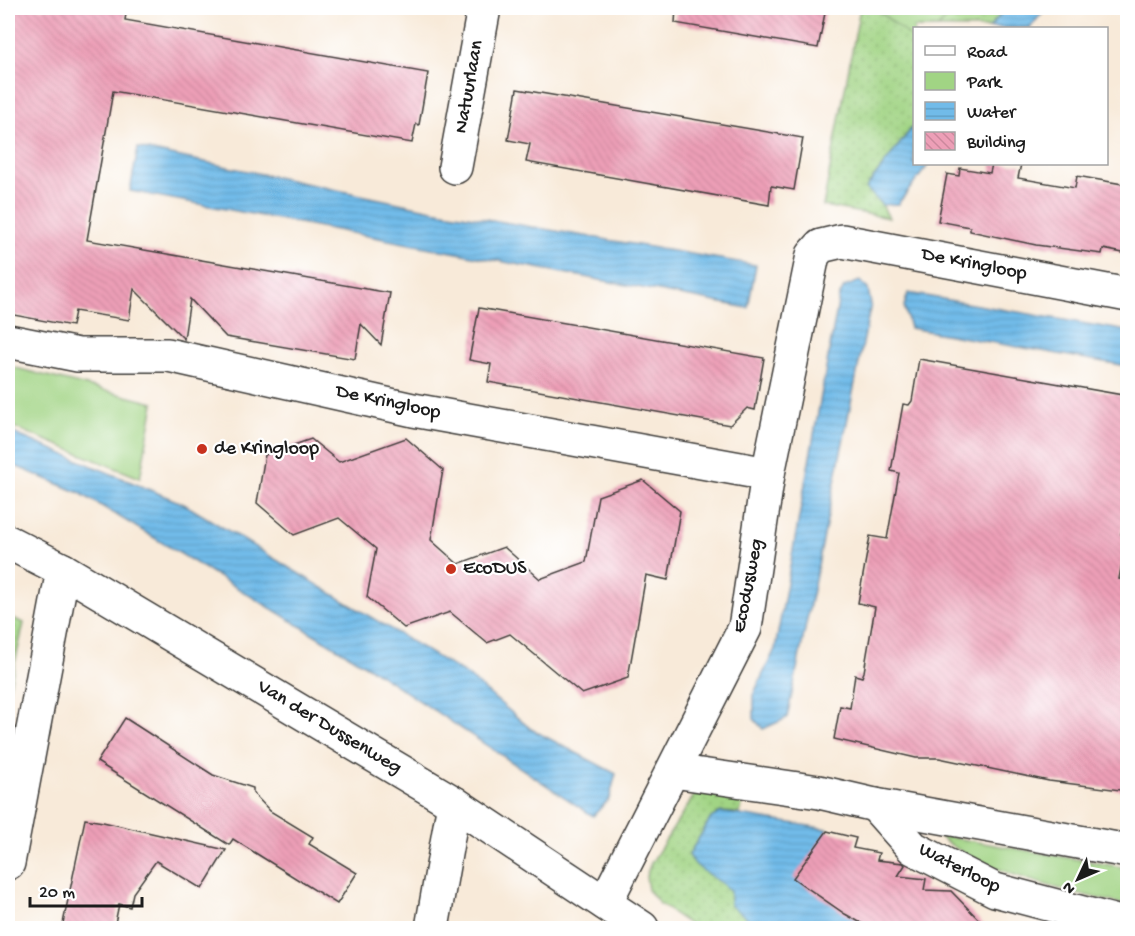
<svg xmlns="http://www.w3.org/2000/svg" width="1135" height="936" font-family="'Gochi Hand',sans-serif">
<defs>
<pattern id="grass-dots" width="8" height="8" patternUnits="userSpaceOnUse" patternTransform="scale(1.5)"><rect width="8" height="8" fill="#a1d484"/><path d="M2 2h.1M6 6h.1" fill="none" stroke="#8ab571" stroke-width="1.8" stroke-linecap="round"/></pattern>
<pattern id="water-rules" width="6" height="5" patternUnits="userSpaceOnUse" patternTransform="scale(1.5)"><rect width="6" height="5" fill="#71bbe9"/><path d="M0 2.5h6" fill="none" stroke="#61a0c7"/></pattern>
<pattern id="building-back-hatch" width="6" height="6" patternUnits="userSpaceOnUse" patternTransform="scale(1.5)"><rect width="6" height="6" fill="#ed9fb7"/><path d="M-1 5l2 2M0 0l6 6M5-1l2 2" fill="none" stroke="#cb889d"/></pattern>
</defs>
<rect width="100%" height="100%" fill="#fff"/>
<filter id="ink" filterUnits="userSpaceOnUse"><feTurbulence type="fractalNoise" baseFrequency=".0167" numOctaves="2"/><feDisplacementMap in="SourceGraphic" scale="12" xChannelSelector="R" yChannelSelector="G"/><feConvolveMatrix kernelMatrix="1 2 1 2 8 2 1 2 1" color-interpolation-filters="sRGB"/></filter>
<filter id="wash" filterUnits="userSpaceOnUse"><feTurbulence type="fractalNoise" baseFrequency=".008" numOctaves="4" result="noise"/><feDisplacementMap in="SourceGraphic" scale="24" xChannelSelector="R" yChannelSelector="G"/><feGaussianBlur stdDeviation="1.35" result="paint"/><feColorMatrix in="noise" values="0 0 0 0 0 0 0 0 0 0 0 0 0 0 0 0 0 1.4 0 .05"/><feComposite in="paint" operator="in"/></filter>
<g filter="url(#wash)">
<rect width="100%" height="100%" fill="#f8ead9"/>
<g fill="url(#grass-dots)" stroke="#5e7850" stroke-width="1.5">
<polygon points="860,8 1006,8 989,28 914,28 914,125 866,188 882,205 889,218 823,206"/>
<polygon points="8,616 24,623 8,694"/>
<polygon points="697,791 744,797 740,813 721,812 711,818 689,854 731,891 730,905 761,928 695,928 660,904 648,890 646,876 651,863"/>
</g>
<g fill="#a1d484" stroke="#5e7850" stroke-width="1.5">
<polygon points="882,8 957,8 938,28 914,28 914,40 879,11"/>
<polygon points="8,366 154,403 140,478 8,425"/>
<path d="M938 835 1127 868V905C1073 893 980 872 938 835Z"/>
</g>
<g fill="url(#water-rules)" stroke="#466c82" stroke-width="1.5">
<polygon points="1006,8 1046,8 1030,28 989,28"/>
<polygon points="914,125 914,164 929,164 898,204 882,205 866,188"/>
<polygon points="138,148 432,210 756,265 748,308 130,191"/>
<polygon points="860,281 868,289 871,304 787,718 763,729 754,719 754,693 775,649 839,297 844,287"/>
<polygon points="908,293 1127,331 1127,366 910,328 904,306"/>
<polygon points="8,431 184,504 467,675 531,729 616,774 609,799 593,816 373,670 80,493 8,463"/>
<path d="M721 812 828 829 799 876 864 919 884 928H761L730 905V891C719 877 694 871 689 854L711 818Z"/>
</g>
<g id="blocks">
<g fill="url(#building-back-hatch)">
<polygon points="13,8 127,8 125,20 428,73 419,125 416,124 412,143 113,91 95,195 87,240 390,293 381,345 361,324 355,359 226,337 190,299 184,339 134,289 129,320 75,311 72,326 8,314 8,40"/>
<polygon points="676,8 826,8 818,48 675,23"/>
<polygon points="517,89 803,138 794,190 771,186 769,205 526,162 530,144 508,140"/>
<polygon points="992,164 1021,164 1018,178 1075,188 1077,176 1128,185 1128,254 1103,249 1102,254 1036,245 970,231 970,227 938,221 947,174 959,176 960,168 990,173"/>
<polygon points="479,308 764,358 755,410 747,408 730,425 488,382 491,364 469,360"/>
<polygon points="919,359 1128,396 1128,507 1121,534 1127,535 1119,579 1128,580 1128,791 1049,781 939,758 916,758 834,739 840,706 850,708 855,675 862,677 864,672 875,607 858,603 870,536 887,539 899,473 891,471 903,404 909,405 912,401"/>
<polygon points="406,438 443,470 431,540 458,564 504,547 540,579 586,562 598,496 643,480 680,511 668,580 646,575 628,678 582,694 510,634 487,643 450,612 404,628 367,597 376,549 339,518 294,535 257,503 265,455 311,439 339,462"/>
<polygon points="125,718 213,775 253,788 253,793 270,811 313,837 309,844 357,873 337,904 233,839 229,845 97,762"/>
<polygon points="85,819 103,822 226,850 202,889 156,861 133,893 130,907 119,904 114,928 62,928"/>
<polygon points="827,831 856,838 853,848 879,853 877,860 903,863 905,865 898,876 926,879 924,890 951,891 987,928 870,928 845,914 793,878"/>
</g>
</g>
</g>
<g filter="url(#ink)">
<use href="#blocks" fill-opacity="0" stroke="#3d3b38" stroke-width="1.5"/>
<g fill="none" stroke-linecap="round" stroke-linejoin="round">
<defs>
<g id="street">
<polyline points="455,167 484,8"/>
<polyline points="8,341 78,355 168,355 413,410 768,474"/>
<polyline points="8,542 63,570 454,803 642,928"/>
<polyline points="673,771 819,792 875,805 1128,851"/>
<polyline points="875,805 913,848 995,890 1128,925"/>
<polyline points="8,863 63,570"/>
<polyline points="605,903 745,628 768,474 813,255 821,246 842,241 1128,295"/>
<polyline points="432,928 454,803"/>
</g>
</defs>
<use href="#street" stroke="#3d3b38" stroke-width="36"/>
<use href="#street" stroke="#fff" stroke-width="33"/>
</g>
</g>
<g fill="#c8321e" stroke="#fff" stroke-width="2">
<circle cx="202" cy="449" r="6"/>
<circle cx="451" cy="569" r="6"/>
</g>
<g text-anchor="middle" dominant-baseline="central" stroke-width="4.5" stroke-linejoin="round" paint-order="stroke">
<g font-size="20" fill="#1c1c1c" stroke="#fff">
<text transform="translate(470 87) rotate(-80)">Natuurlaan</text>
<text transform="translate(974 265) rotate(11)">De Kringloop</text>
<text transform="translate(388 403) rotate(12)">De Kringloop</text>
<text transform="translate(749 586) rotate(-79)">Ecodusweg</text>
<text transform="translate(329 728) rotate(31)">Van der Dussenweg</text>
<text transform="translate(959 869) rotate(27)">Waterloop</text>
</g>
<g font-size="20" fill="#1c1c1c" stroke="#fff" text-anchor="start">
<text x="214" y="449">de Kringloop</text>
<text x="463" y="569">EcoDUS</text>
</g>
</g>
<rect width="1135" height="936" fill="none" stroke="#fff" stroke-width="30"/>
<rect x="913" y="27" width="195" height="138" fill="#ffffff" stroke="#a4a4a4" stroke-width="1.5"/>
<rect x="925" y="46" width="30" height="9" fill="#ffffff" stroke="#a4a4a4" stroke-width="1.5"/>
<text x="967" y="57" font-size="18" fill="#1c1c1c">Road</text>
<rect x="925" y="72" width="30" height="18" fill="#a1d484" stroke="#a4a4a4" stroke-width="1.5"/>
<text x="967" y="87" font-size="18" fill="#1c1c1c">Park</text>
<rect x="925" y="102" width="30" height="18" fill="url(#water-rules)" stroke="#a4a4a4" stroke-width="1.5"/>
<text x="967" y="117" font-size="18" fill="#1c1c1c">Water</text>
<rect x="925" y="132" width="30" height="18" fill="url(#building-back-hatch)" stroke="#a4a4a4" stroke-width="1.5"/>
<text x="967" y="147" font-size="18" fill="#1c1c1c">Building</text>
<g transform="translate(1078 879) rotate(226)" stroke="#ffffff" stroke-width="4.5" paint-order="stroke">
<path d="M0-4.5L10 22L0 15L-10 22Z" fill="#1c1c1c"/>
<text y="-9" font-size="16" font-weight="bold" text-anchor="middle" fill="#1c1c1c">N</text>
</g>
<path d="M30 897v9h112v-9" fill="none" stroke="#1c1c1c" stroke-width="3"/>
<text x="39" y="897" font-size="18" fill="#1c1c1c" stroke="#ffffff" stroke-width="4.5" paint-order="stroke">20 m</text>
</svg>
